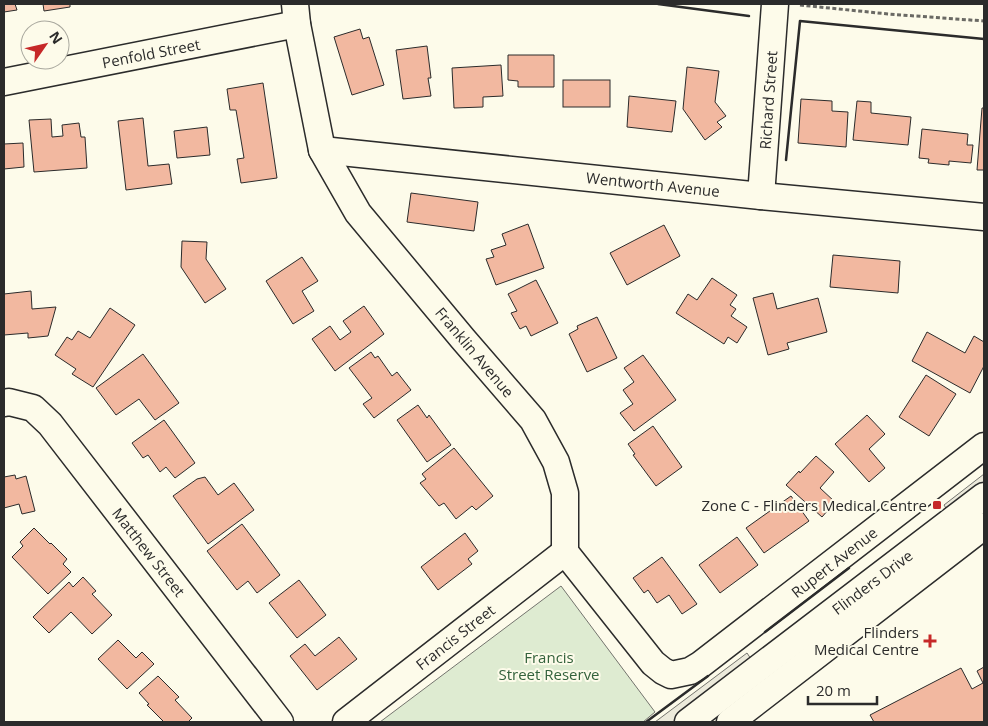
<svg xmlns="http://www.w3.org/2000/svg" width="988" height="726" font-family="'Open Sans',sans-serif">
<rect width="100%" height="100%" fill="#fdfbea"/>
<polygon fill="#deebd1" stroke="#74746e" points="561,586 655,712 643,722 380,722"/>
<g fill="#eceadb" stroke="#74746e">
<polygon points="984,474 984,487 949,513 944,505"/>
<polygon points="747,653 753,662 675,722 655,722"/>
</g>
<g fill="#f2b8a0" stroke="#2b2b2b">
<polygon points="4,4 15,4 17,10 4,12"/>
<polygon points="43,4 70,4 70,7 44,11"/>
<polygon points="360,29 363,39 369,37 384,85 352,95 334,37"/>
<polygon points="427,46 431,78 428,78 431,96 403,99 396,50"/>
<polygon points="508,55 554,55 554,87 518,87 518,81 508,80"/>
<polygon points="501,65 503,96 483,97 483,107 454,108 452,68"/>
<polygon points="687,67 719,71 715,102 726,116 717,122 722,127 705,140 683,109"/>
<rect x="563" y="80" width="47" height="27"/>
<polygon points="263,83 277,178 241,183 237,159 244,158 236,110 230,110 227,89"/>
<polygon points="629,96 676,101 672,132 627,127"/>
<polygon points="801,99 832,101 832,111 848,112 846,147 798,143"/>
<polygon points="857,101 871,102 871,113 911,117 908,145 853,140"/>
<polygon points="982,108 984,108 984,170 977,170"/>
<polygon points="143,118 148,166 169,164 172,184 126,190 118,121"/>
<polygon points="51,119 52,137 63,136 62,125 79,123 81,137 85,137 87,168 34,172 29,120"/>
<polygon points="207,127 210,155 177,158 174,131"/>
<polygon points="922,129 968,134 967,145 973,145 971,163 949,161 949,165 928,163 929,159 919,158"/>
<polygon points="23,143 24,167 4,169 4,144"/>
<polygon points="411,193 478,202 474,231 407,222"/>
<polygon points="528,224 544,268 496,285 486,259 494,257 491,250 506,245 502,234"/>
<polygon points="664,225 680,256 627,285 610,253"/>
<polygon points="182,241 207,242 206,259 226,289 205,303 181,267"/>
<polygon points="833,255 900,261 898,293 830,287"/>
<polygon points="302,257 318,281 302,291 314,311 293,324 266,281"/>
<polygon points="712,278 737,295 730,305 736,309 731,316 747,327 737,343 728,337 724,344 676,313 688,294 697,300"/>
<polygon points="536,280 558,323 531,336 526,326 520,329 511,313 517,311 508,294"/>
<polygon points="31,291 32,309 56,307 48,336 28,338 28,333 4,335 4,294"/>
<polygon points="773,293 777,309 818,298 827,332 787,343 789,349 768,355 753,298"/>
<polygon points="364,306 384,334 335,371 312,339 330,326 340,340 351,332 343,321"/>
<polygon points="110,308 135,325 93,387 72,374 76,369 55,355 67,337 72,340 78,331 90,338"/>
<polygon points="597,317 617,358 587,372 569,334 578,329 577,326"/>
<polygon points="927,332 965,353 974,336 984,342 984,366 970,393 912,361"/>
<polygon points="371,352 375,358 378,356 392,376 397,372 411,390 374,418 363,404 372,398 349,368"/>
<polygon points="143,354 179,403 155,420 139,399 116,415 96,388"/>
<polygon points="643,355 676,400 634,431 620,413 633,404 623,390 634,382 624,368"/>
<polygon points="926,375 956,394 929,436 899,417"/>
<polygon points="418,405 427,418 429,415 451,445 427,462 397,420"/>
<polygon points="867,415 885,434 869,449 885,468 869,482 835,444"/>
<polygon points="164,420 195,463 175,478 166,467 160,472 148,455 143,458 132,443"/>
<polygon points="653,426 682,467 656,486 633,455 635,454 628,444"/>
<polygon points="454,448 493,496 476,510 472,506 456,519 444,503 439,506 420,483 426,479 422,474"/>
<polygon points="816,456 834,472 820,488 835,502 822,517 786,485 799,471 800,473"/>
<polygon points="15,475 16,479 26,476 35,511 22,514 19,504 4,508 4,477"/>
<polygon points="205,477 218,495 234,483 254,510 208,544 173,496 197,479"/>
<polygon points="791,496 809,521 764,553 746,528"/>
<polygon points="242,524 280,575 257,593 248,581 237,590 207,551"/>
<polygon points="34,528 50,544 51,543 67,559 63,564 71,572 48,594 12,557 23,546 20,542"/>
<polygon points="465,533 478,551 468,559 472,564 438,590 421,567"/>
<polygon points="737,537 758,565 720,593 699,565"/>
<polygon points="662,557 697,604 682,614 669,595 657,603 648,590 644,593 633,578"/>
<polygon points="83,577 96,591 92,594 112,615 92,634 71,612 49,633 33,617 69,582 73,587"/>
<polygon points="299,580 326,615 297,638 269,603"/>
<polygon points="339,637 357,659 317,690 290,656 305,644 315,656"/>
<polygon points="118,640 136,658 142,652 154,664 127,689 98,659"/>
<polygon points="984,667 984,722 874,722 870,715 961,668 972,689 983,683 977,671"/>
<polygon points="158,676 179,697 175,700 192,718 188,722 164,722 147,705 149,704 139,693"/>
</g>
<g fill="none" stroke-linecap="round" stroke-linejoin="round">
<defs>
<g id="minor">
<polyline points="295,4 297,24 322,150 358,213 463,339 533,420 556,462 565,493 565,552 653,663 663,671 671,675 690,671 700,665 984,446"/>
<polyline points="4,82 297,24"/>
<polyline points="322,150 761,196 984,217"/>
<polyline points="761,196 775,4"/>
<polyline points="4,403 9,402 33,408 50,424 280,722"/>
<polyline points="346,722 565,552"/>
<polyline points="688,722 984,496"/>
<polyline points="730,722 984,526"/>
</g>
</defs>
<use href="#minor" stroke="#2b2b2b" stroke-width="29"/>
<polyline stroke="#6a6964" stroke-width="3" stroke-dasharray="4 2.5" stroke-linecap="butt" points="800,5 888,14 984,21"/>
<use href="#minor" stroke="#fdfbea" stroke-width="26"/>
<g stroke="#2b2b2b" stroke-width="2.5">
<polyline points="658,4 749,16"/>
<polyline points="786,160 800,21 984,39"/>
<polyline points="765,632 849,568"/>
<polyline points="646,722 708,676"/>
</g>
</g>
<g fill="#c62828" stroke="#fdfbea" stroke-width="2">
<rect x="932" y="500" width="10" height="10" rx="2.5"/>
<path d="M927.5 633.5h5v5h5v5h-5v5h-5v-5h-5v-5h5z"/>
</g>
<g text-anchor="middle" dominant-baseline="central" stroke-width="4" stroke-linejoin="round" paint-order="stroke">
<g font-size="15" fill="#2b2b2b" stroke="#fdfbea">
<text transform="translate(151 53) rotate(-11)">Penfold Street</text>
<text transform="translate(768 100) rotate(-86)">Richard Street</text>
<text transform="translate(653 184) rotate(6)">Wentworth Avenue</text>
<text transform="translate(475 352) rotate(50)">Franklin Avenue</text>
<text transform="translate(149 552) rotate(52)">Matthew Street</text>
<text transform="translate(834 562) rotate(-38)">Rupert Avenue</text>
<text transform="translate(872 582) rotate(-37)">Flinders Drive</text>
<text transform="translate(455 637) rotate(-38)">Francis Street</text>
</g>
<g font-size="15" fill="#2b2b2b" stroke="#fdfbea" text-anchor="end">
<text x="927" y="505">Zone C - Flinders Medical Centre</text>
<text x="919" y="632">Flinders<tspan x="919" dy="17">Medical Centre</tspan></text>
</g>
<g font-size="15" fill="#34623c" stroke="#fdfbea">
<text x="549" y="657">Francis<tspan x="549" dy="17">Street Reserve</tspan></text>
</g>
</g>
<rect width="988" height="726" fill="none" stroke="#2b2b2b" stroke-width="10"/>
<g transform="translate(45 45) rotate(56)"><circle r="24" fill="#fdfbea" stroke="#a9a89e"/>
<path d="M0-4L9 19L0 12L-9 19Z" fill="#c62828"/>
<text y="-8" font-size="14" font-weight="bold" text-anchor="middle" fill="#2b2b2b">N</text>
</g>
<path d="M808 696v8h69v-8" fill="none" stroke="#2b2b2b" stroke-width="2.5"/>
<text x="816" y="696" font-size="15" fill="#2b2b2b" stroke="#fdfbea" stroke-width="4" paint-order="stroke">20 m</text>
</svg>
